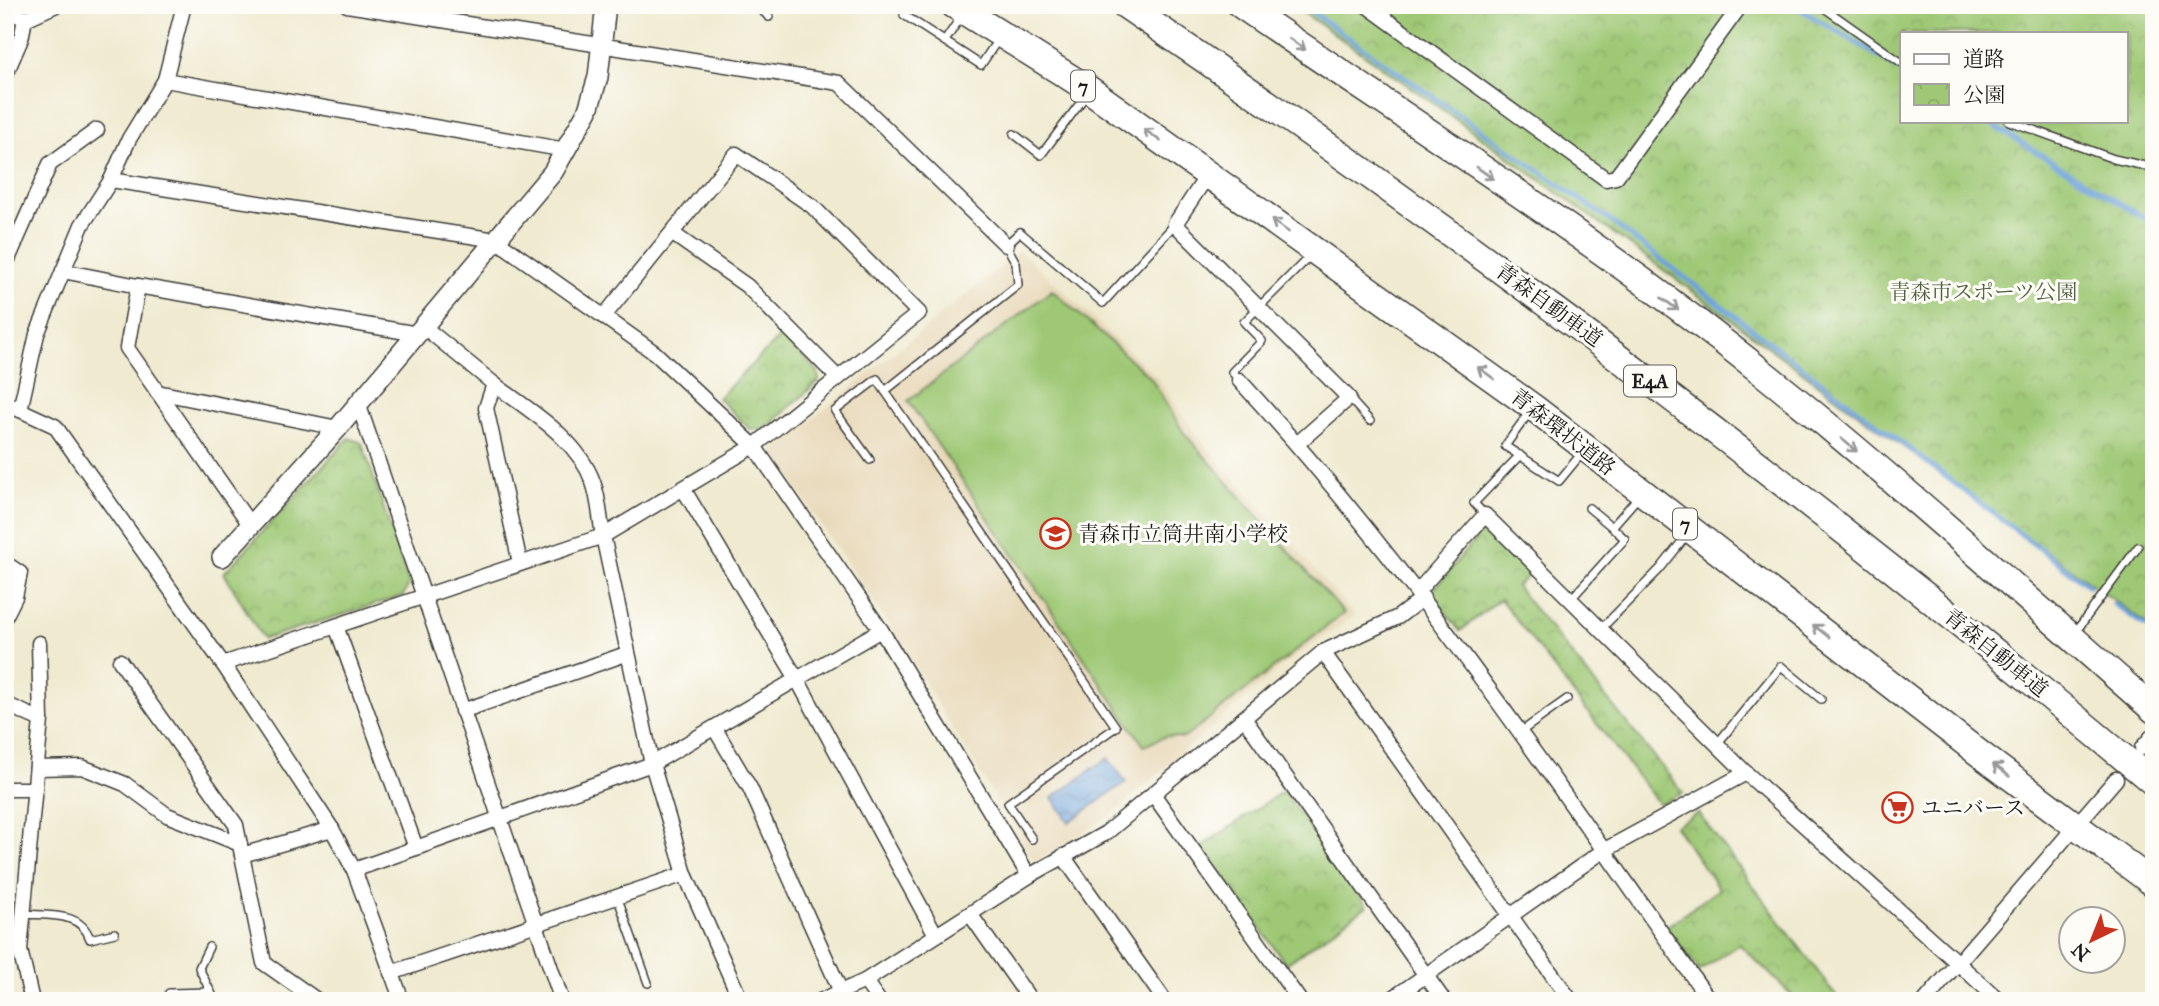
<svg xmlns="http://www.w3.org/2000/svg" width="2159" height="1006" font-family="'IM FELL Great Primer','Noto Serif JP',serif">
<defs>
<pattern id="park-crowns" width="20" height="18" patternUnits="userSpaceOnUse" patternTransform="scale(1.75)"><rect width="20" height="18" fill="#9ec875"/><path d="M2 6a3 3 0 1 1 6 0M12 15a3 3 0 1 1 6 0" fill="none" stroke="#88ab65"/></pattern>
<pattern id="water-waves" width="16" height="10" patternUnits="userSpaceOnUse" patternTransform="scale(1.75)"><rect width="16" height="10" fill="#6ea2da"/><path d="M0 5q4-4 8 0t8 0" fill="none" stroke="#5a83b0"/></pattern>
</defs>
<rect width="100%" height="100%" fill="#fdfcf7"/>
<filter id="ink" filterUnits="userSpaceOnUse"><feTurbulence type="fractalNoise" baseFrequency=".0143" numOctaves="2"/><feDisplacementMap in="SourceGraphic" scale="14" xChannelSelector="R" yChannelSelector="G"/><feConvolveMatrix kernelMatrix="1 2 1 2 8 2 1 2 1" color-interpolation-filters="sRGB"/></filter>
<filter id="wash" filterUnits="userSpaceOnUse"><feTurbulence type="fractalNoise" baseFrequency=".00686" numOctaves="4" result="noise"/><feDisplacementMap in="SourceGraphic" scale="28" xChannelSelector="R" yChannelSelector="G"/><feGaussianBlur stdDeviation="1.57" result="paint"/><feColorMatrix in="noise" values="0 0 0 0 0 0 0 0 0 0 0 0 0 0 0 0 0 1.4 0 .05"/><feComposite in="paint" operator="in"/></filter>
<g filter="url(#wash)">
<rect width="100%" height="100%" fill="#efead0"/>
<polygon fill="#e8d9ba" points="1020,251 1157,377 1195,433 1355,616 1283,665 1109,817 1035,862 890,627 772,452"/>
<g fill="url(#park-crowns)" stroke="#5d7248" stroke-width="2" fill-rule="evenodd">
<path d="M1292 5H2154V629C1865 423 1585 205 1292 5ZM1902 33H2126V121H1902Z"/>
<polygon points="781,336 818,371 819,381 764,430 750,429 718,398"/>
<polygon points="349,438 362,443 409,584 403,596 263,639 224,573"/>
<polygon points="1481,532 1491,532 1531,574 1516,586 1683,793 1659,804 1500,599 1460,631 1431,593"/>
<polygon points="1283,791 1367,906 1286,964 1202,846"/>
<polygon points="1698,813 1840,1001 1798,1001 1739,944 1700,971 1666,927 1719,889 1675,826"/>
</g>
<polygon fill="#9ec875" stroke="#5d7248" stroke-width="2" points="1052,290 1151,378 1184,433 1344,613 1184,738 1166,736 1144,746 908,401"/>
<polygon fill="url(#water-waves)" stroke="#455f7b" stroke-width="2" points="1108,758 1126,782 1069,822 1052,798"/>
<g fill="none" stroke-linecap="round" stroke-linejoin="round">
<g stroke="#6ea2da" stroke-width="5">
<polyline points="1302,5 1608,219 2089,586"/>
<polyline points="1793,5 1902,70"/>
<polyline points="1986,121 2154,224"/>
<polyline points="2114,604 2154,632"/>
</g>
</g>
</g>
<g filter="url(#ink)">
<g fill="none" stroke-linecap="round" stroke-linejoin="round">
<defs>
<g id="lane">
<polyline points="756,5 769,17"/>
<polyline points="911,5 904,15 981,65 999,38"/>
<polyline points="1820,5 1902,63"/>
<polyline points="945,41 962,15"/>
<polyline points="2009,121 2114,159 2154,168"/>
<polyline points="1014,134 1041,155 1087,94"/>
<polyline points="1239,380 1232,372 1262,341 1244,322 1311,255"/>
<polyline points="1349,398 1370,421"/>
<polyline points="1531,410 1505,446 1559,481 1582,453"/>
<polyline points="870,460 835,411 877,379 885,391"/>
<polyline points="1589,508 1612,527"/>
<polyline points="1485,515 1474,503 1520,455"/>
<polyline points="1571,599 1625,539 1612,527 1639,496"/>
<polyline points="1601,629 1660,569 1687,535"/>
<polyline points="2074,634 2138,547"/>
<polyline points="1519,733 1567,699"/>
<polyline points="1717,744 1781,666 1821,699"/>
<polyline points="1032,839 1008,803 1116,727 885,391 1018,285 1016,263 1006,245 1020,232 1103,303 1175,224"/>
<polyline points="617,896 648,983"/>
<path d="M23 914C48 916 81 911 90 939L115 933"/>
<polyline points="209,947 199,968 215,1001"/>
<polyline points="169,993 211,992"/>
</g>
<g id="street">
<polyline points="347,5 839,83 1006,245"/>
<polyline points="1366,5 1606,179 1616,177 1741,5"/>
<polyline points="5,9 25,19"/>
<polyline points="25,19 56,5"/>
<polyline points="5,76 21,39 25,19"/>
<polyline points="165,80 184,5"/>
<polyline points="566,150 165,80 129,139 111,180 496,240 655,353 754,446 881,630 1029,876"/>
<polyline points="1207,176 1175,224 1349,398 1298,443"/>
<polyline points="673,234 747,286 838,378"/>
<polyline points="5,266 50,164 97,130"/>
<polyline points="63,271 82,225 111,180"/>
<polyline points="138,286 418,334"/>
<polyline points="424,327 494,384 486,408 520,563"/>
<path d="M1239 380C1416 571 1559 789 1710 1001"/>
<path d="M494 384C530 411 577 438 593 482 599 498 600 519 603 536L754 446 919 313 812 206 736 154 604 316"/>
<polyline points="157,392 338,428"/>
<polyline points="5,403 55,426 223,664 332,829 354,870 402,1001"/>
<polyline points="358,403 562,1001"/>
<polyline points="20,410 37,334 63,271 138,286 127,348 251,526"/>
<polyline points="684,490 797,679 881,630"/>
<polyline points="5,563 20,573 15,597 5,617"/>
<polyline points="1418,591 1485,515 1746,773 2000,1001"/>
<polyline points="336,626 416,848"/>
<polyline points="1323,652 1571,1001"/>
<polyline points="120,661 236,825 242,855 332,829"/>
<polyline points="223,664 603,536 652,764 685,874 741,1001"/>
<polyline points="5,704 41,720"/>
<polyline points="462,711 626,654"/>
<polyline points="1244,718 1444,1001"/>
<polyline points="715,729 750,788 841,992"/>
<polyline points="2142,748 2154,734"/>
<polyline points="37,768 82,767 125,784 167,815 240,844"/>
<polyline points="5,789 35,789"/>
<polyline points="1153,794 1300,1001"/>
<polyline points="242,855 264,963 318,1001"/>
<polyline points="1063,856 1165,1001"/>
<polyline points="354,870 652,764 797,679 936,935"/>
<polyline points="970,914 1031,1001"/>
<polyline points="391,973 685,874"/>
<polyline points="865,981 879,1001"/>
<polyline points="32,1001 20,950 41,720 39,643"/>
<polyline points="820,1001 865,981 1029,876 1106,833 1323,652 1398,617 1423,598"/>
<polyline points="1389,1001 1603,851 1746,773"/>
<polyline points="1925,1001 2116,779"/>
</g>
<polyline id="secondary" points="222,557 338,428 553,172 588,110 598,77 606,5"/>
<g id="highway">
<polyline points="954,5 1090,90 1534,408 1980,754 2154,884"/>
<path d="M1125 5C1481 247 1824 506 2154 783"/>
<path d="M1241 5C1416 125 1597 240 1763 373 1897 480 2024 596 2154 710"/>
</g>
</defs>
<use href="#lane" stroke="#3c3b37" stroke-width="10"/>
<use href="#street" stroke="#3c3b37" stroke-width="17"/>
<use href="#secondary" stroke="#3c3b37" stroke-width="22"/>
<use href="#highway" stroke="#3c3b37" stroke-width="29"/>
<use href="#lane" stroke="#fff" stroke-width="7"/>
<use href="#street" stroke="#fff" stroke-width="14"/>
<use href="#secondary" stroke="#fff" stroke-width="19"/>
<use href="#highway" stroke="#fff" stroke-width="26"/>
</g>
<defs><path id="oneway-shaft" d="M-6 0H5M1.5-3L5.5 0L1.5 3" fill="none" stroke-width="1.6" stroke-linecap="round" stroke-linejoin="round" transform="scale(1.75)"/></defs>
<g stroke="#999">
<use href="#oneway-shaft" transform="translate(1297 44) rotate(35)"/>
<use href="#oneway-shaft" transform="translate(1152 135) rotate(-144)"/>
<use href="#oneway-shaft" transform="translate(1485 173) rotate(35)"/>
<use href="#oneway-shaft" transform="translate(1280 226) rotate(-145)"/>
<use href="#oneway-shaft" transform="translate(1670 304) rotate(36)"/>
<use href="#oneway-shaft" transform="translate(1486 373) rotate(-144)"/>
<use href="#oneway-shaft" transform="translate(1849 445) rotate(40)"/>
<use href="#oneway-shaft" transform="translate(1821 631) rotate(-142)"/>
<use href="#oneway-shaft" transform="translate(2001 770) rotate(-143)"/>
</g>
</g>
<defs>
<symbol id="school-ring" viewBox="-11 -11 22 22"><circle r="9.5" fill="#fdfcf7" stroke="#c8321e" stroke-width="1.5"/><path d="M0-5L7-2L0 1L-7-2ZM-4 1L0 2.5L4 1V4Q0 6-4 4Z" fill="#c8321e"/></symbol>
<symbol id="supermarket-ring" viewBox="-11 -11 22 22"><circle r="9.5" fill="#fdfcf7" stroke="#c8321e" stroke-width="1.5"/><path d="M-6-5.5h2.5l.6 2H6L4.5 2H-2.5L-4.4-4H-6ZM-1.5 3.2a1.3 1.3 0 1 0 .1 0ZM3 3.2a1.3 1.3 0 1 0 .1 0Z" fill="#c8321e"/></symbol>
</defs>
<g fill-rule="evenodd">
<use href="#school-ring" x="1038" y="516" width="35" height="35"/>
<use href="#supermarket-ring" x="1880" y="790" width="35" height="35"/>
</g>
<g text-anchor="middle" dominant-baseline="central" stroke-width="6" stroke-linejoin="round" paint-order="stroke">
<g fill="#fdfcf7" stroke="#605f5e" stroke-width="2">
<rect x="1071" y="70.5" width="24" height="31" rx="5"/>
<rect x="1624" y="365.5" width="52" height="31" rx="5"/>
<rect x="1673" y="508.5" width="24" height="31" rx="5"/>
</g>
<g font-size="19" font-weight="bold" fill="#1c1c1c">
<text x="1083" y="86">7</text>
<text x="1650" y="381">E4A</text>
<text x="1685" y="524">7</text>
</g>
<g font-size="21" fill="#506140" stroke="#fdfcf7">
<text x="1983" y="292">青森市スポーツ公園</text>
</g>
<g font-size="21" fill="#1c1c1c" stroke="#fdfcf7">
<text transform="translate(1549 305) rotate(36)">青森自動車道</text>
<text transform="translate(1563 432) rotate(38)">青森環状道路</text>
<text transform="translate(1996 653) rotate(39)">青森自動車道</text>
</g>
<g font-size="21" fill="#1c1c1c" stroke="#fdfcf7" text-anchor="start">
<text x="1078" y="534">青森市立筒井南小学校</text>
<text x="1921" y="808">ユニバース</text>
</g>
</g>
<rect width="2159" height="1006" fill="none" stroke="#fdfcf7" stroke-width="28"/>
<rect x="1900" y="32" width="228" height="91" fill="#fdfcf7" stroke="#a3a29f" stroke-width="2"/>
<rect x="1914" y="54" width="35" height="10" fill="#ffffff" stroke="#a3a29f" stroke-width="2"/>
<text x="1963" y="66" font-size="21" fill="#1c1c1c">道路</text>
<rect x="1914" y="84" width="35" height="21" fill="url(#park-crowns)" stroke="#a3a29f" stroke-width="2"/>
<text x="1963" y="102" font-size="21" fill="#1c1c1c">公園</text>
<g transform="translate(2092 940) rotate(223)"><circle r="33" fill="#fdfcf7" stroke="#a3a29f" stroke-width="2"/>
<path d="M0-5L12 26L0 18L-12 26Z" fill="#c8321e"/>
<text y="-10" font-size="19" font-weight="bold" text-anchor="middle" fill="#1c1c1c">N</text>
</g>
</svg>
